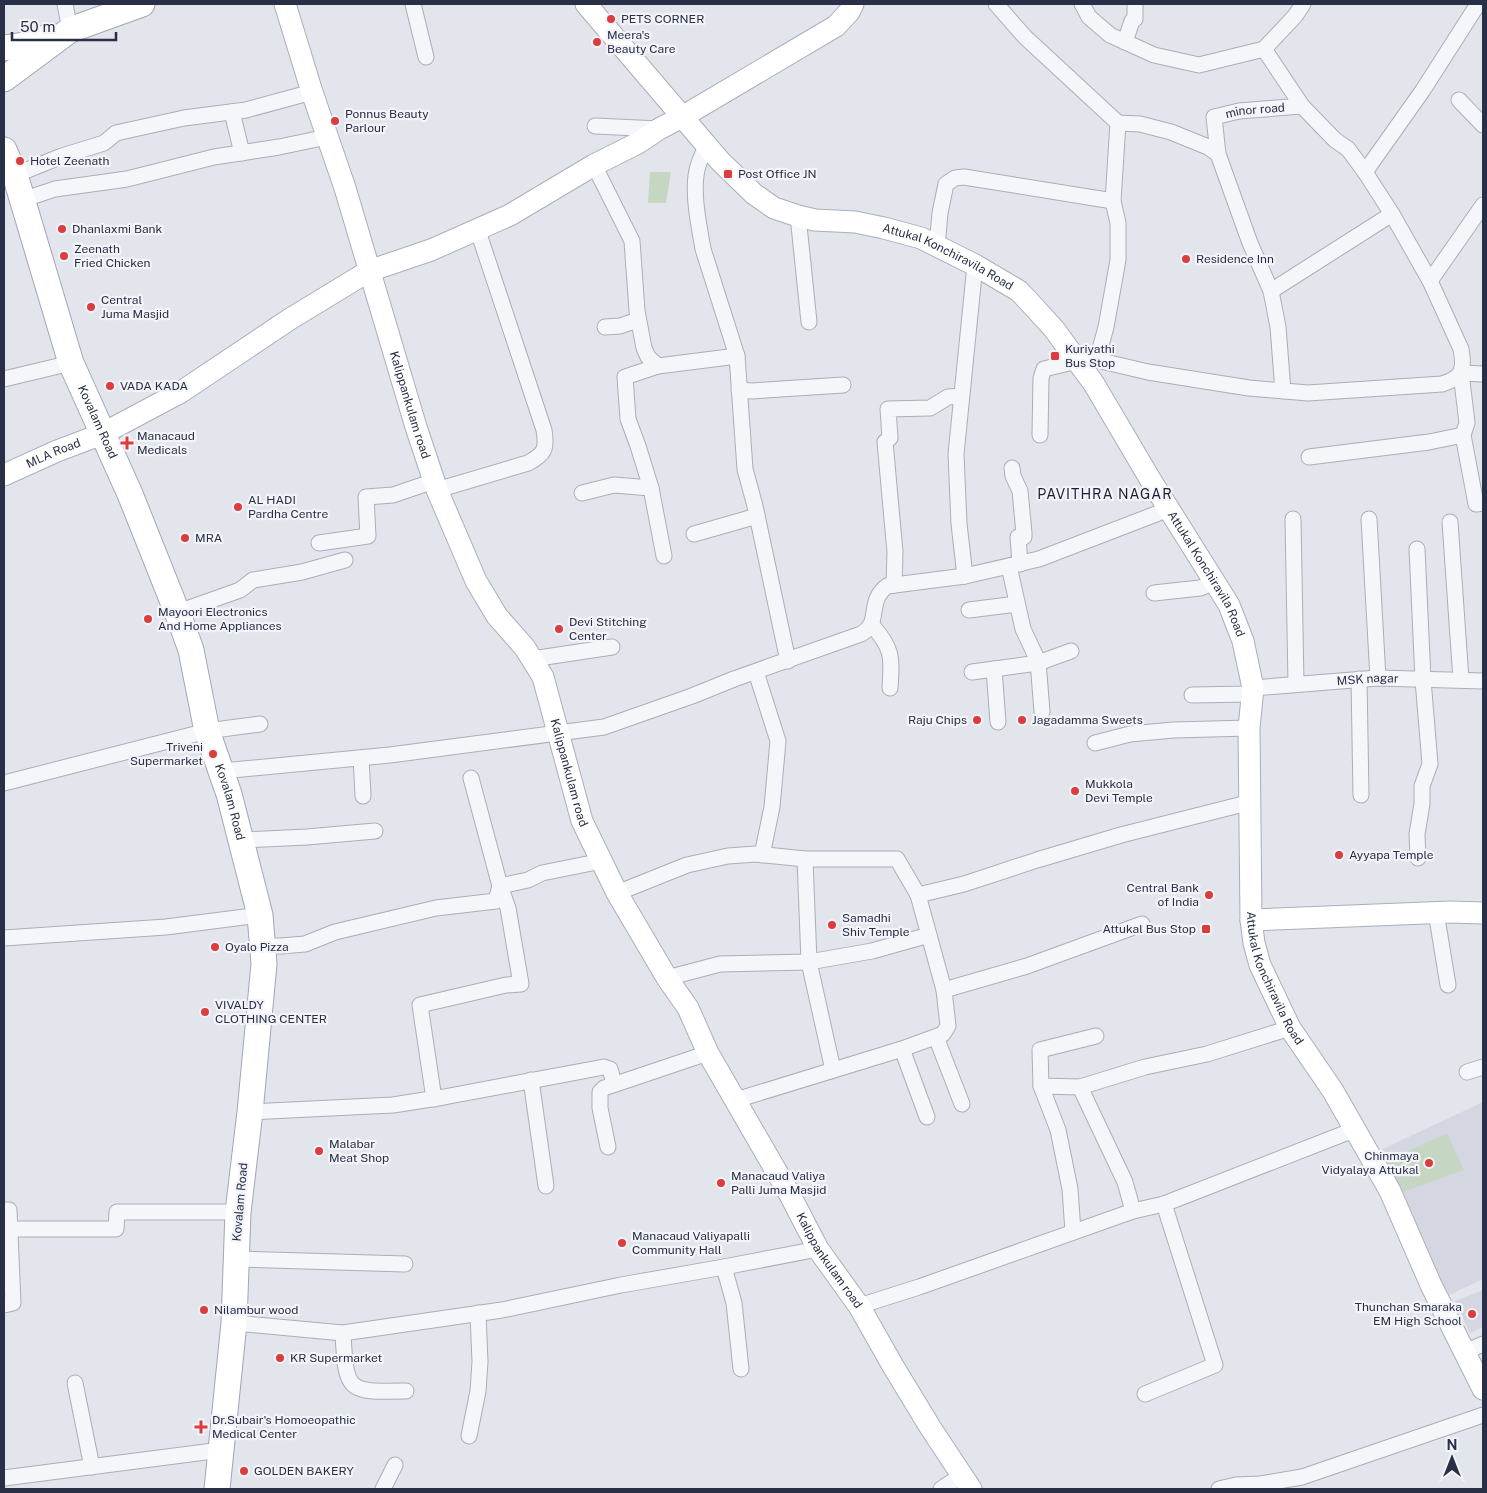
<svg xmlns="http://www.w3.org/2000/svg" width="1487" height="1493" font-family="'Public Sans',sans-serif">
<rect width="100%" height="100%" fill="#e2e5ec"/>
<g fill="#d4d7e1">
<polygon points="1483,1102 1483,1279 1445,1297 1370,1155"/>
<polygon points="1483,1290 1483,1327 1470,1333 1455,1301"/>
</g>
<g fill="#c5d7c2">
<polygon points="650,172 671,172 666,203 648,203"/>
<polygon points="1447,1133 1464,1170 1403,1192 1387,1161"/>
</g>
<g fill="none" stroke-linecap="round" stroke-linejoin="round">
<defs>
<g id="street">
<polyline points="65,4 70,30"/>
<polyline points="413,4 426,57"/>
<polyline points="996,4 1025,37 1118,123 1140,124 1171,132 1208,147 1218,154 1250,243 1271,291 1278,327 1283,391"/>
<polyline points="1082,4 1089,17 1110,35 1154,55 1199,65 1264,49 1295,16 1303,4"/>
<polyline points="1125,42 1132,21 1135,19 1135,4"/>
<polyline points="1459,100 1483,125"/>
<polyline points="232,112 242,153"/>
<polyline points="595,126 659,129"/>
<path d="M707 144C704 152 700 159 698 166 691 189 699 226 703 249L737 356 745 469 755 506 788 661"/>
<path id="s1" d="M1218 154 1214 117 1239 111 1302 106"/>
<polyline points="594,165 632,241 637,311 644,348 648,357 658,366 737,356"/>
<polyline points="1365,172 1423,90 1478,4"/>
<polyline points="15,175 62,156 104,143 116,133 184,118 246,110 312,92"/>
<polyline points="22,200 55,189 127,179 214,157 279,147 327,137"/>
<polyline points="798,216 809,322"/>
<polyline points="937,246 940,213 946,184 955,178 964,177 1113,201"/>
<polyline points="1430,281 1483,205"/>
<polyline points="1271,291 1392,214"/>
<polyline points="605,327 620,326 638,320"/>
<polyline points="1097,360 1106,327 1118,260 1118,223 1113,201 1118,123"/>
<polyline points="658,366 625,377 628,419 638,446 651,488 664,556"/>
<polyline points="1483,374 1461,373 1467,423 1463,435 1476,504 1483,503"/>
<polyline points="4,379 71,363"/>
<polyline points="739,390 752,391 843,385"/>
<path d="M1040 435 1041 378 1044 369 1077 361 1097 360 1148 372 1249 388 1308 393 1442 384C1462 378 1465 370 1461 349L1430 281 1392 214 1365 172 1348 149 1335 140 1302 106 1264 49"/>
<polyline points="1309,457 1429,442 1463,435"/>
<polyline points="1012,468 1013,476 1020,491 1024,533 1024,537 1018,537 1020,564"/>
<path d="M437 490 528 463C545 454 547 449 544 430L477 228"/>
<polyline points="582,493 614,485 651,488"/>
<polyline points="1293,519 1296,684"/>
<polyline points="1369,519 1378,678"/>
<polyline points="1450,522 1461,680"/>
<polyline points="694,534 757,516"/>
<polyline points="319,543 368,536 366,497 393,495 434,481"/>
<polyline points="1417,549 1423,680 1430,764 1422,786 1422,804 1417,834 1418,858"/>
<polyline points="1009,566 1023,629 1038,661 1042,712"/>
<polyline points="965,576 959,524 956,454 975,265"/>
<polyline points="894,585 895,552 885,442 890,438 888,409 930,408 948,397 961,396"/>
<polyline points="1154,593 1200,588 1215,582"/>
<polyline points="969,610 1017,604"/>
<polyline points="178,612 240,590 253,580 302,572 345,560"/>
<path d="M872 625C893 649 892 657 890 688"/>
<polyline points="532,659 612,647"/>
<polyline points="994,669 998,722"/>
<polyline points="756,672 778,741 772,807 762,855"/>
<polyline points="972,672 1038,663 1071,651"/>
<polyline points="1359,679 1361,795"/>
<path id="s2" d="M1253 688 1378 678 1483 681"/>
<polyline points="1192,695 1252,694"/>
<polyline points="1095,743 1130,734 1173,730 1249,728"/>
<polyline points="361,758 363,796"/>
<path d="M222 771 390 755 604 727 692 696 734 679 861 634C882 623 866 602 887 586L965 576 1039 559 1169 509"/>
<polyline points="4,783 207,731 260,724"/>
<polyline points="241,840 307,837 375,831"/>
<polyline points="805,859 809,962 833,1070"/>
<polyline points="617,893 687,865 728,856 756,854 805,859 897,859 918,895 944,990 948,1026 943,1034 902,1049 736,1100"/>
<polyline points="918,895 964,884 1037,860 1121,835 1251,802"/>
<polyline points="1436,912 1448,985"/>
<polyline points="4,938 166,927 260,915"/>
<polyline points="262,946 281,946 305,944 335,932 436,908 496,901 500,886 528,880 542,873 602,861"/>
<polyline points="667,978 720,964 809,962 872,951 929,935"/>
<polyline points="944,990 1027,966 1142,924"/>
<polyline points="936,1037 962,1104"/>
<polyline points="902,1049 927,1117"/>
<polyline points="1467,1072 1483,1067"/>
<polyline points="531,1080 546,1186"/>
<polyline points="1041,1086 1080,1087"/>
<polyline points="434,1099 420,1005 506,985 521,984 508,908 500,886 471,778"/>
<polyline points="250,1112 393,1105 444,1097 604,1067 610,1069 614,1083"/>
<polyline points="608,1147 600,1108 600,1092 604,1088 708,1053"/>
<polyline points="4,1210 9,1210 13,1303 4,1305"/>
<polyline points="1133,1211 1125,1182 1080,1087 1145,1067 1207,1054 1290,1028"/>
<polyline points="10,1229 116,1229 117,1212 238,1212"/>
<polyline points="1073,1232 1070,1189 1058,1130 1041,1086 1040,1050 1096,1036"/>
<polyline points="237,1259 405,1264"/>
<polyline points="724,1267 734,1303 741,1369"/>
<polyline points="859,1306 919,1287 1133,1211 1164,1204 1356,1129"/>
<polyline points="234,1323 343,1333 502,1310 621,1285 724,1267 818,1249"/>
<path d="M343 1333C346 1393 347 1392 406 1391"/>
<polyline points="1465,1352 1483,1344"/>
<polyline points="75,1383 92,1467"/>
<polyline points="1145,1394 1215,1365 1164,1204"/>
<polyline points="469,1436 478,1391 480,1362 478,1313"/>
<polyline points="4,1478 221,1450"/>
<polyline points="383,1489 395,1465"/>
<polyline points="941,1489 962,1475"/>
<polyline points="1219,1489 1236,1485 1260,1484 1302,1477 1483,1415"/>
</g>
<g id="secondary">
<path id="s3" d="M285 4 312 92 345 188 416 427 437 490 476 581 497 616 525 648 543 677 582 821 617 893 667 978 688 1008 708 1053 790 1195 818 1249 859 1306 893 1366 930 1427 971 1489"/>
<path id="s4" d="M586 4 720 161 754 194 774 208 798 216 815 220 855 222 884 228 921 238 975 265 1019 291 1033 306 1054 329 1094 384 1150 479 1229 605 1243 641 1253 688 1249 728 1251 920 1254 943 1260 965 1290 1028 1333 1091 1390 1191 1431 1285 1483 1389"/>
<path id="s5" d="M4 475 57 451 102 434 181 392 290 319 369 271 431 250 510 215 594 165 638 143 659 129 682 117 836 26 849 12 853 4"/>
<polyline points="1251,920 1450,912 1483,913"/>
</g>
<g id="primary">
<polyline points="4,48 24,45 51,36"/>
<polyline points="4,79 70,30 142,4"/>
<path id="s6" d="M4 150 15 175 71 363 130 494 181 622 191 650 207 731 229 794 260 915 264 964 250 1112 238 1212 234 1323 217 1489"/>
</g>
</defs>
<use href="#street" stroke="#aaaeba" stroke-width="17"/>
<use href="#secondary" stroke="#aaaeba" stroke-width="23"/>
<use href="#primary" stroke="#a0a6b9" stroke-width="27"/>
<use href="#street" stroke="#f5f6f9" stroke-width="15"/>
<use href="#secondary" stroke="#fff" stroke-width="21"/>
<use href="#primary" stroke="#fff" stroke-width="25"/>
</g>
<g fill="#db3d3d" stroke="#f2f4f9" stroke-width="2">
<circle cx="611" cy="19" r="5"/>
<circle cx="597" cy="42" r="5"/>
<circle cx="335" cy="121" r="5"/>
<circle cx="20" cy="161" r="5"/>
<rect x="723" y="169" width="10" height="10" rx="2.5"/>
<circle cx="62" cy="229" r="5"/>
<circle cx="64" cy="256" r="5"/>
<circle cx="1186" cy="259" r="5"/>
<circle cx="91" cy="307" r="5"/>
<rect x="1050" y="351" width="10" height="10" rx="2.5"/>
<circle cx="110" cy="386" r="5"/>
<path d="M124.5 435.5h5v5h5v5h-5v5h-5v-5h-5v-5h5z"/>
<circle cx="238" cy="507" r="5"/>
<circle cx="185" cy="538" r="5"/>
<circle cx="148" cy="619" r="5"/>
<circle cx="559" cy="629" r="5"/>
<circle cx="977" cy="720" r="5"/>
<circle cx="1022" cy="720" r="5"/>
<circle cx="213" cy="754" r="5"/>
<circle cx="1075" cy="791" r="5"/>
<circle cx="1339" cy="855" r="5"/>
<circle cx="1209" cy="895" r="5"/>
<circle cx="832" cy="925" r="5"/>
<rect x="1201" y="924" width="10" height="10" rx="2.5"/>
<circle cx="215" cy="947" r="5"/>
<circle cx="205" cy="1012" r="5"/>
<circle cx="319" cy="1151" r="5"/>
<circle cx="1429" cy="1163" r="5"/>
<circle cx="721" cy="1183" r="5"/>
<circle cx="622" cy="1243" r="5"/>
<circle cx="204" cy="1310" r="5"/>
<circle cx="1472" cy="1314" r="5"/>
<circle cx="280" cy="1358" r="5"/>
<path d="M198.5 1419.5h5v5h5v5h-5v5h-5v-5h-5v-5h5z"/>
<circle cx="244" cy="1471" r="5"/>
</g>
<g text-anchor="middle" dominant-baseline="central" stroke-width="4.5" stroke-linejoin="round" paint-order="stroke">
<g font-size="12" fill="#282f46" stroke="#f2f4f9" text-anchor="start">
<text x="621" y="19">PETS CORNER</text>
<text x="607" y="35">Meera's<tspan x="607" dy="14">Beauty Care</tspan></text>
<text x="345" y="114">Ponnus Beauty<tspan x="345" dy="14">Parlour</tspan></text>
<text x="30" y="161">Hotel Zeenath</text>
<text x="738" y="174">Post Office JN</text>
<text x="72" y="229">Dhanlaxmi Bank</text>
<text x="74" y="249">Zeenath<tspan x="74" dy="14">Fried Chicken</tspan></text>
<text x="1196" y="259">Residence Inn</text>
<text x="101" y="300">Central<tspan x="101" dy="14">Juma Masjid</tspan></text>
<text x="1065" y="349">Kuriyathi<tspan x="1065" dy="14">Bus Stop</tspan></text>
<text x="120" y="386">VADA KADA</text>
<text x="137" y="436">Manacaud<tspan x="137" dy="14">Medicals</tspan></text>
<text x="248" y="500">AL HADI<tspan x="248" dy="14">Pardha Centre</tspan></text>
<text x="195" y="538">MRA</text>
<text x="158" y="612">Mayoori Electronics<tspan x="158" dy="14">And Home Appliances</tspan></text>
<text x="569" y="622">Devi Stitching<tspan x="569" dy="14">Center</tspan></text>
<text x="967" y="720" text-anchor="end">Raju Chips</text>
<text x="1032" y="720">Jagadamma Sweets</text>
<text x="203" y="747" text-anchor="end">Triveni<tspan x="203" dy="14">Supermarket</tspan></text>
<text x="1085" y="784">Mukkola<tspan x="1085" dy="14">Devi Temple</tspan></text>
<text x="1349" y="855">Ayyapa Temple</text>
<text x="1199" y="888" text-anchor="end">Central Bank<tspan x="1199" dy="14">of India</tspan></text>
<text x="842" y="918">Samadhi<tspan x="842" dy="14">Shiv Temple</tspan></text>
<text x="1196" y="929" text-anchor="end">Attukal Bus Stop</text>
<text x="225" y="947">Oyalo Pizza</text>
<text x="215" y="1005">VIVALDY<tspan x="215" dy="14">CLOTHING CENTER</tspan></text>
<text x="329" y="1144">Malabar<tspan x="329" dy="14">Meat Shop</tspan></text>
<text x="1419" y="1156" text-anchor="end">Chinmaya<tspan x="1419" dy="14">Vidyalaya Attukal</tspan></text>
<text x="731" y="1176">Manacaud Valiya<tspan x="731" dy="14">Palli Juma Masjid</tspan></text>
<text x="632" y="1236">Manacaud Valiyapalli<tspan x="632" dy="14">Community Hall</tspan></text>
<text x="1462" y="1307" text-anchor="end">Thunchan Smaraka<tspan x="1462" dy="14">EM High School</tspan></text>
<text x="214" y="1310">Nilambur wood</text>
<text x="290" y="1358">KR Supermarket</text>
<text x="212" y="1420">Dr.Subair's Homoeopathic<tspan x="212" dy="14">Medical Center</tspan></text>
<text x="254" y="1471">GOLDEN BAKERY</text>
</g>
<g font-size="12" fill="#282f46" stroke="#f2f4f9">
<text stroke="none"><textPath href="#s1" startOffset="79">minor road</textPath></text>
<text stroke="none"><textPath href="#s4" startOffset="461">Attukal Konchiravila Road</textPath></text>
<text stroke="none"><textPath href="#s3" startOffset="420">Kalippankulam road</textPath></text>
<text stroke="none"><textPath href="#s6" startOffset="288">Kovalam Road</textPath></text>
<text stroke="none"><textPath href="#s5" startOffset="54">MLA Road</textPath></text>
<text stroke="none"><textPath href="#s4" startOffset="881">Attukal Konchiravila Road</textPath></text>
<text stroke="none"><textPath href="#s2" startOffset="115">MSK nagar</textPath></text>
<text stroke="none"><textPath href="#s3" startOffset="825">Kalippankulam road</textPath></text>
<text stroke="none"><textPath href="#s6" startOffset="692">Kovalam Road</textPath></text>
<text stroke="none"><textPath href="#s4" startOffset="1301">Attukal Konchiravila Road</textPath></text>
<text transform="translate(240 1202) rotate(-85)">Kovalam Road</text>
<text stroke="none"><textPath href="#s3" startOffset="1380">Kalippankulam road</textPath></text>
</g>
<g font-size="14" letter-spacing="1" fill="#1a2037" stroke="#f2f4f9">
<text x="1105" y="494">PAVITHRA NAGAR</text>
</g>
</g>
<rect width="1487" height="1493" fill="none" stroke="#282f46" stroke-width="10"/>
<g transform="translate(1452 1458)" stroke="#f2f4f9" stroke-width="4" paint-order="stroke">
<path d="M0-4L9 19L0 12L-9 19Z" fill="#282f46"/>
<text y="-8" font-size="14" font-weight="bold" text-anchor="middle" fill="#282f46">N</text>
</g>
<path d="M12 32v8h104v-8" fill="none" stroke="#282f46" stroke-width="2.5"/>
<text x="20" y="32" font-size="15" fill="#282f46" stroke="#f2f4f9" stroke-width="4" paint-order="stroke">50 m</text>
</svg>
